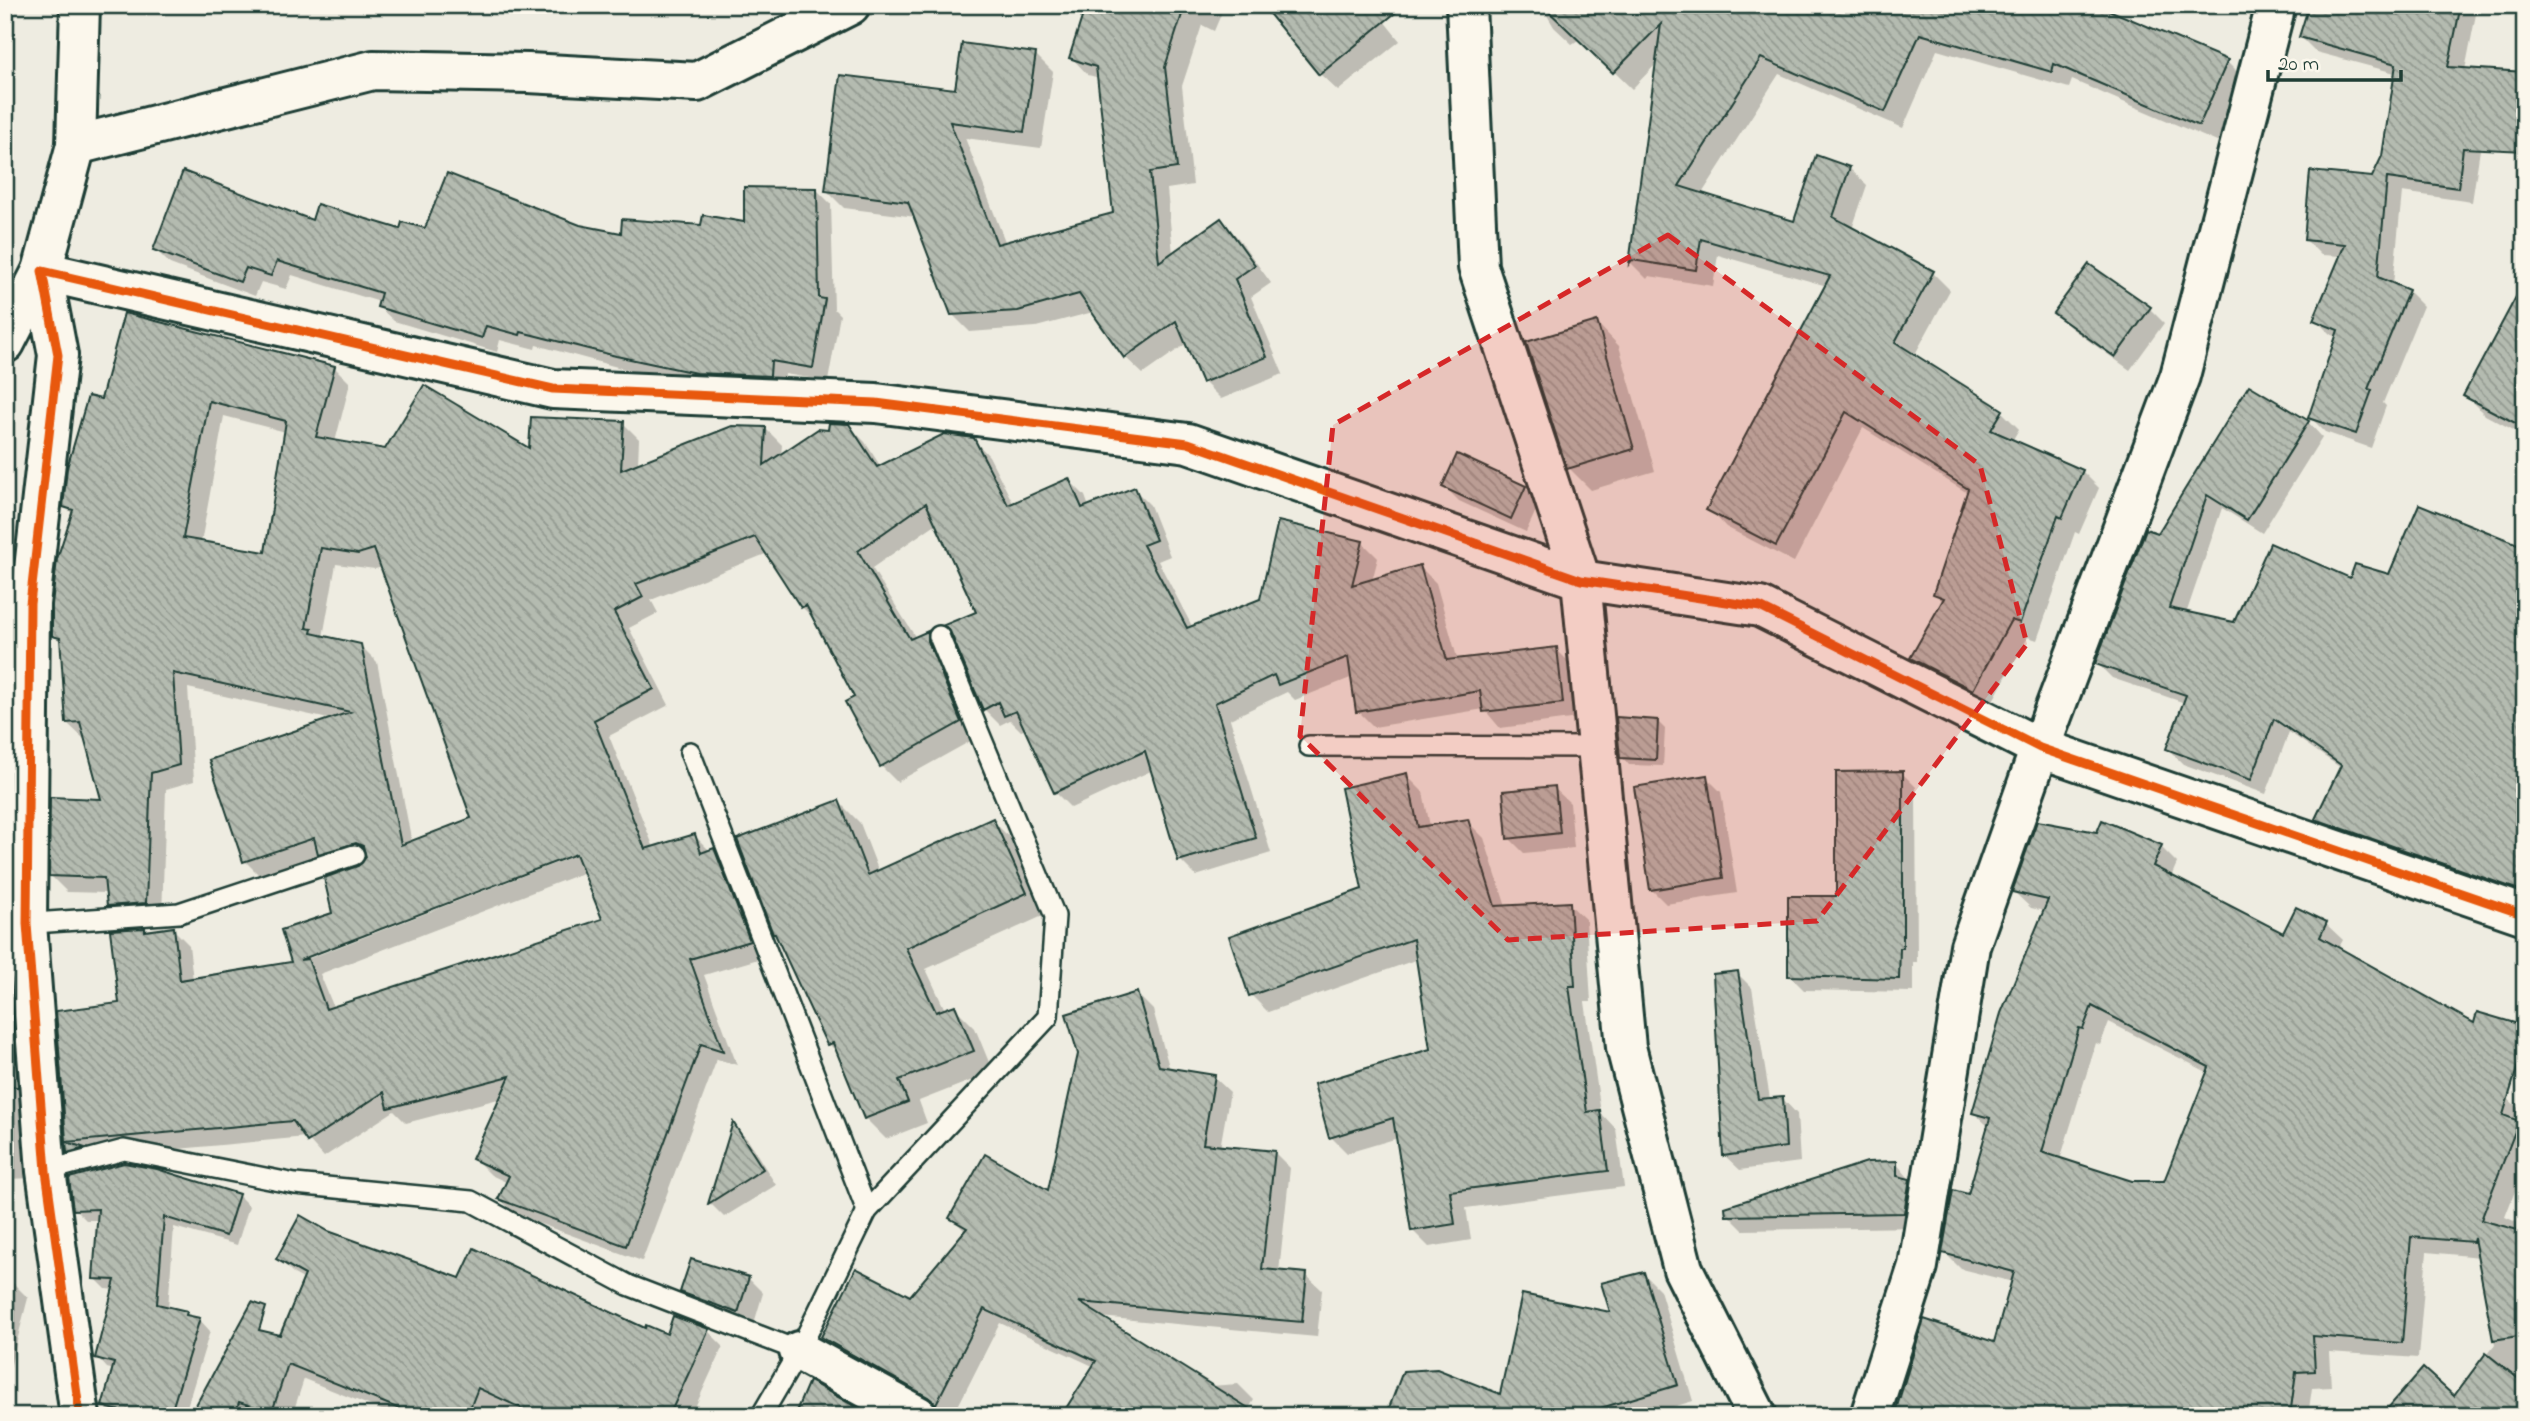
<svg xmlns="http://www.w3.org/2000/svg" width="2530" height="1421" font-family="'Indie Flower',sans-serif">
<defs>
<pattern id="building-back-hatch" width="6" height="6" patternUnits="userSpaceOnUse" patternTransform="scale(1.75)"><rect width="6" height="6" fill="#b4bbb0"/><path d="M-1 5l2 2M0 0l6 6M5-1l2 2" fill="none" stroke="#929990"/></pattern>
</defs>
<rect width="100%" height="100%" fill="#eeece1"/>
<filter id="ink" filterUnits="userSpaceOnUse"><feTurbulence type="fractalNoise" baseFrequency=".0143" numOctaves="2"/><feDisplacementMap in="SourceGraphic" scale="14" xChannelSelector="R" yChannelSelector="G"/><feConvolveMatrix kernelMatrix="1 2 1 2 8 2 1 2 1" color-interpolation-filters="sRGB"/></filter>
<g filter="url(#ink)">
<g fill="#0003" fill-rule="evenodd">
<polygon points="1088,5 1225,5 1214,31 1202,25 1182,86 1193,185 1167,189 1173,254 1221,220 1238,238 1271,283 1251,297 1283,374 1221,399 1204,382 1187,343 1143,374 1125,357 1093,312 1036,327 970,332 952,314 916,217 844,208 826,190 957,91 1035,54 1053,72 1041,148 965,138 1006,244 1115,215 1100,78 1088,75 1071,57"/>
<polygon points="1264,5 1371,5 1400,41 1338,91 1320,74"/>
<polygon points="1541,5 2092,5 2227,62 2244,79 2217,142 2072,80 2069,88 1937,50 1903,128 1779,74 1701,195 1795,223 1849,168 1867,185 1852,229 1933,273 1950,290 1914,356 2002,412 2019,429 2012,441 2082,471 2099,488 2079,534 2075,532 2037,640 2028,637 1990,706 1930,675 1913,658 1943,602 1935,593 1969,494 1863,428 1794,562 1726,527 1709,509 1827,286 1718,255 1713,286 1649,276 1647,279 1631,263 1658,62 1632,89 1580,39 1572,44 1554,27"/>
<polygon points="2311,5 2473,5 2477,9 2465,70 2444,86 2316,52 2301,37"/>
<polygon points="2481,143 2472,202 2402,192 2393,285 2408,291 2423,306 2383,403 2386,406 2371,448 2325,432 2310,417 2338,337 2330,334 2315,319 2341,256 2321,255 2306,240 2373,178 2384,157"/>
<polygon points="816,189 831,204 834,309 840,315 828,381 785,374 784,391 712,388 632,371 536,345 535,349 500,340 497,352 394,321 379,307 380,302 292,275 286,289 261,282 255,296 170,264 155,249 313,222 401,231 580,227 622,235 746,224"/>
<polygon points="2149,308 2164,323 2130,370 2071,328 2056,313"/>
<polygon points="2525,313 2525,436 2485,415 2465,395"/>
<polygon points="1597,323 1619,346 1655,471 1591,490 1569,468"/>
<path d="M334 367 350 383 335 442 386 451H531L623 423 639 439 638 465 766 429 782 445 781 456 829 432 848 425 865 442 881 467 973 439 989 456 1014 505 1069 480 1085 496 1089 507 1134 489 1150 505 1170 556 1158 561 1193 628 1261 600 1362 542 1378 558 1372 581 1420 567 1436 583 1458 661 1556 649 1572 665 1578 718 1500 728 1484 709 1374 727 1358 711 1353 677 1295 700 1287 692 1230 719 1271 853 1196 876 1180 860 1153 770 1071 808 1055 792 1027 729 1021 731 1010 720 1000 725 984 709 978 613 937 523 872 568 916 638 928 633 943 649 976 738 897 782 881 766 856 697 816 621 802 607 768 553 651 600 658 613 629 628 669 705 609 736 654 848 695 836 710 851 713 850 729 866 765 957 704 975 737 1065 717 1059 642 1261 516 1215 500 1199 508 1183 491 1175 475 1159 502 1098 406 1123 394 1111 324 1157 306 1137 92 1157 84 1168 68 1152 58 1013 121 1005 145 929 148 932 173 929 189 945 193 980 293 963 334 915 365 860 336 869 261 877 245 861 333 720 188 688 194 781 166 789 162 918 125 921 109 905 107 893 67 892 51 876 103 800 86 738 84 739 67 723 62 643 53 635 74 515 65 507 102 401ZM224 416 286 432 266 554 201 543ZM336 564 375 569 383 567 474 819 412 843 377 662 360 645 323 637ZM584 849 585 852 300 962V958ZM585 872 604 920 334 1008 320 974Z"/>
<polygon points="2250,387 2308,422 2322,437 2262,533 2222,508 2186,614 2235,624 2351,581 2390,576 2525,549 2525,900 2331,834 2317,819 2341,768 2289,732 2266,794 2183,764 2168,749 2185,703 2112,678 2097,663 2159,535"/>
<polygon points="1444,486 1525,487 1540,502 1526,532 1459,501"/>
<polygon points="1658,722 1665,729 1663,766 1629,765 1622,757"/>
<polygon points="1902,773 1916,787 1917,962 1913,962 1913,992 1804,990 1790,976 1838,898"/>
<polygon points="1406,775 1423,792 1430,826 1467,821 1484,838 1506,907 1569,904 1586,920 1591,1002 1585,1002 1601,1113 1616,1129 1624,1187 1466,1208 1471,1240 1429,1247 1412,1230 1398,1138 1347,1153 1331,1137 1432,1050 1418,959 1268,1012 1251,995 1364,890"/>
<polygon points="1706,777 1721,792 1737,893 1666,904 1651,889"/>
<polygon points="1554,788 1570,803 1574,848 1524,853 1509,838"/>
<polygon points="839,802 860,823 879,872 992,820 1013,841 1047,914 926,969 945,1010 954,1007 975,1028 993,1072 919,1101 927,1123 886,1139 865,1118 840,1055 829,1044"/>
<path d="M2161 847 2177 863 2171 877 2284 935 2326 924 2343 940 2338 949 2524 1113 2521 1125 2525 1129V1165L2505 1217 2525 1226V1416L2454 1398 2495 1345 2480 1257 2427 1252 2418 1358 2329 1352 2331 1387 2312 1388 2308 1416H1896L1995 1344 2013 1282 1961 1269 1944 1252 1969 1196 1989 1127 1974 1113 2045 911 2031 908 2014 892ZM2109 1022 2209 1073 2165 1183 2132 1182 2060 1160 2096 1043 2100 1045Z"/>
<polygon points="1737,973 1752,988 1770,1099 1782,1098 1797,1114 1800,1162 1740,1170 1724,1155"/>
<polygon points="1137,994 1153,1010 1170,1070 1214,1077 1230,1092 1220,1148 1274,1152 1290,1168 1279,1272 1306,1275 1322,1290 1317,1337 1100,1317 1210,1386 1238,1384 1254,1400 1244,1416 1095,1367 1000,1323 953,1416 839,1353 823,1337 911,1298 966,1232 951,1217 1050,1193"/>
<polygon points="5,1035 13,1035 27,1050 37,1178 5,1179"/>
<polygon points="734,1126 748,1140 776,1185 724,1217 710,1203"/>
<polygon points="1896,1163 1924,1196 1919,1227 1743,1230 1728,1215"/>
<polygon points="238,1195 249,1206 237,1245 174,1227 168,1308 186,1313 191,1318 200,1320 210,1331 186,1410 193,1413 281,1337 305,1280 294,1274 278,1258 559,1416 396,1416 304,1379 292,1416 113,1416 104,1406 114,1370 107,1368 97,1357 115,1290 106,1289 95,1278 99,1220 86,1220 75,1209"/>
<polygon points="1644,1274 1660,1290 1693,1401 1663,1410 1661,1416 1388,1416 1501,1396 1612,1314"/>
<polygon points="748,1278 763,1293 753,1327 697,1307 682,1292"/>
<polygon points="5,1281 13,1283 28,1298 5,1388"/>
<polygon points="674,1318 708,1331 723,1346 691,1416 598,1416 668,1337"/>
</g>
<g fill="url(#building-back-hatch)" stroke="#1f3d34" stroke-width="2" fill-rule="evenodd">
<polygon points="1086,5 1185,5 1165,67 1177,168 1150,172 1159,262 1221,218 1255,265 1235,279 1267,357 1202,383 1176,321 1124,358 1079,294 1018,311 951,315 908,202 825,191 840,75 955,89 962,43 1036,53 1024,132 950,122 997,244 1113,213 1096,67 1069,58"/>
<polygon points="1262,5 1405,5 1319,75"/>
<polygon points="1542,5 2097,5 2228,60 2199,126 2054,64 2052,72 1920,34 1885,112 1761,58 1679,186 1794,221 1816,155 1850,167 1833,217 1934,271 1895,342 2003,410 1991,430 2083,470 2062,518 2058,516 2020,623 2011,620 1973,690 1910,658 1944,598 1933,594 1968,489 1846,412 1776,546 1706,510 1830,276 1701,239 1696,270 1632,260 1629,264 1661,24 1613,73"/>
<polygon points="2309,5 2461,5 2448,67 2525,72 2525,151 2463,148 2458,188 2387,178 2378,277 2409,290 2368,389 2372,390 2356,434 2308,418 2338,330 2313,320 2345,244 2304,240 2310,171 2372,177 2382,156 2396,64 2299,37"/>
<polygon points="183,171 312,220 317,204 400,229 402,222 425,228 447,173 580,225 621,233 622,219 701,225 703,215 744,222 744,187 817,188 819,298 825,299 813,368 771,361 770,376 696,373 616,356 521,332 520,335 486,326 482,338 377,307 381,293 277,261 271,276 246,268 240,282 153,250"/>
<polygon points="2089,264 2151,307 2115,357 2053,313"/>
<polygon points="2525,280 2525,428 2463,396"/>
<path d="M124 313 335 366 316 437 385 449 424 385 529 448 531 417 624 421 621 470 732 426 766 427 764 465 818 429 828 430 829 423 849 424 877 467 944 434 974 438 1008 505 1069 478 1082 508 1135 487 1156 540 1143 545 1187 628 1260 599 1278 521 1363 541 1352 585 1420 565 1447 660 1557 647 1563 703 1483 712 1480 691 1356 712 1348 657 1278 685 1274 675 1215 703 1256 838 1178 861 1145 751 1054 793 1016 711 1004 716 998 702 983 710 950 631 944 625 976 612 926 503 858 551 910 639 928 631V641L961 722 880 767 845 702 854 697 806 605 801 608 755 537 636 584 643 597 614 612 654 689 594 720 645 849 695 834 701 853 714 848 750 941 690 959 723 1051 701 1044 626 1246 498 1199 509 1176 472 1159 510 1076 388 1108 384 1092 307 1142 293 1121 67 1142 85 1148 67 1153 56 1011 119 1003 110 930 145 928V931L174 927 180 980 291 962 281 930 332 913 324 878 358 866 366 857 363 846 356 843 318 854 314 838 243 862 209 760 350 712 173 673 179 765 151 773 146 903 107 906 104 878 49 876 50 797 101 799 80 722 66 723 60 638 52 636V605L57 559 73 510 63 507 67 468 88 396 101 399ZM209 401 286 421 265 552 183 538ZM321 548 358 554 374 549 471 818 401 845 361 644 311 633 312 629 306 628ZM576 854 602 919 326 1009 308 959 300 960Z"/>
<polygon points="1597,321 1634,449 1567,469 1526,342"/>
<polygon points="2249,385 2309,421 2247,520 2207,495 2169,608 2234,622 2270,543 2350,578 2355,564 2389,574 2419,504 2525,547 2525,892 2315,819 2341,765 2274,719 2251,780 2166,749 2186,695 2095,664 2146,529 2158,533"/>
<polygon points="1457,454 1526,486 1511,519 1442,487"/>
<polygon points="1616,717 1658,720 1656,760 1620,758"/>
<polygon points="1903,771 1903,948 1900,948 1899,979 1788,976 1788,896 1836,896 1836,772"/>
<polygon points="1407,773 1418,827 1468,819 1495,906 1570,902 1575,986 1569,986 1587,1112 1600,1110 1608,1171 1450,1191 1455,1224 1411,1231 1393,1118 1329,1138 1314,1084 1430,1049 1413,939 1249,996 1229,936 1362,889 1341,788"/>
<polygon points="1707,775 1723,878 1650,890 1634,787"/>
<polygon points="1555,786 1560,833 1507,839 1503,791"/>
<polygon points="839,800 868,875 993,818 1027,893 906,948 936,1012 955,1005 974,1051 899,1080 908,1102 864,1119 833,1043 827,1045 775,934 773,934 737,839"/>
<path d="M2102 820 2162 845 2153 866 2283 933 2296 907 2327 922 2320 937 2474 1023 2477 1012 2525 1026V1042L2503 1115 2519 1121 2481 1220 2518 1230 2525 1267V1335L2493 1340 2474 1238 2473 1242 2411 1237 2402 1343 2313 1336 2315 1371 2296 1372 2290 1416H1894L1924 1319 1994 1342 2014 1272 1942 1253 1953 1190 1968 1194 1990 1118 1972 1113 2001 1013 2048 900 2012 892 2037 821 2097 832ZM2092 1006 2209 1067 2164 1181H2132L2042 1152 2079 1028 2083 1029Z"/>
<polygon points="1738,971 1758,1099 1783,1097 1786,1147 1723,1156 1713,974"/>
<polygon points="1137,992 1159,1066 1215,1075 1203,1144 1275,1151 1262,1269 1307,1273 1302,1322 1079,1302 1261,1416 1061,1416 1096,1361 984,1309 936,1404 928,1397 821,1337 856,1268 910,1296 967,1228 949,1218 985,1154 1048,1190 1078,1054 1066,1014"/>
<polygon points="12,1016 18,1087 5,1087 5,1017"/>
<polygon points="733,1122 763,1169 708,1204"/>
<polygon points="1897,1161 1897,1176 1910,1179 1904,1213 1726,1216 1725,1207 1867,1162"/>
<polygon points="124,1163 157,1169 239,1194 226,1236 164,1217 157,1304 187,1311 186,1315 200,1318 170,1416 137,1416 102,1406 114,1363 95,1358 115,1280 93,1279 98,1209 73,1210 69,1178"/>
<polygon points="300,1215 328,1231 460,1278 474,1248 645,1328 646,1325 667,1334 673,1316 709,1329 669,1416 538,1416 478,1388 467,1416 417,1416 288,1364 272,1412 239,1402 235,1416 190,1416 252,1302 266,1307 259,1330 280,1335 305,1275 276,1259"/>
<polygon points="691,1259 749,1277 738,1313 680,1292"/>
<polygon points="1644,1272 1678,1385 1574,1416 1386,1416 1403,1371 1437,1369 1500,1394 1522,1294 1610,1312 1601,1283"/>
<polygon points="2486,1353 2525,1384 2525,1416 2381,1416 2423,1368 2454,1396"/>
<polygon points="809,1381 872,1416 794,1416"/>
</g>
<g fill="none" stroke-linecap="round" stroke-linejoin="round">
<defs>
<g id="service">
<polyline points="1309,746 1598,747"/>
<polyline points="690,752 867,1211"/>
<polyline points="5,925 179,913 354,855"/>
<polyline points="46,1171 124,1150 295,1184 471,1201 628,1285 799,1351"/>
<polyline points="761,1416 799,1351 867,1211 1048,1017 1055,916 939,636"/>
</g>
<g id="minor">
<polyline points="1466,5 1478,267 1581,580 1626,1047 1683,1269 1757,1416"/>
<polyline points="76,145 373,70 528,73 697,82 850,5"/>
<polyline points="5,343 42,271 76,145 80,5"/>
<polyline points="799,1351 918,1416"/>
<polyline points="80,1416 46,1171 27,924 30,604 58,355 42,271 553,389 876,403 1188,443 1581,580 1760,607 2040,748 2525,915"/>
<polyline points="1870,1416 1918,1266 1970,946 2040,748 2180,376 2276,5"/>
</g>
</defs>
<use href="#service" stroke="#1f3d34" stroke-width="24"/>
<use href="#minor" stroke="#1f3d34" stroke-width="44"/>
<use href="#service" stroke="#fbf7ec" stroke-width="19"/>
<use href="#minor" stroke="#fbf7ec" stroke-width="38"/>
<defs>
<polyline id="cycleway" points="80,1416 46,1171 27,924 30,604 58,355 42,271 553,389 876,403 1188,443 1581,580 1760,607 2040,748 2525,915"/>
</defs>
<use href="#cycleway" stroke="#fbf7ec" stroke-width="13"/>
<use href="#cycleway" stroke="#e8590c" stroke-width="9"/>
</g>
</g>
<path fill="#d62828" fill-opacity="0.2" stroke="#d62828" stroke-width="5" stroke-dasharray="14 9" stroke-linejoin="round" d="M1668 235 1980 465 2027 644 1817 921 1508 940 1300 736 1333 425Z"/>
<rect width="2530" height="1421" fill="none" stroke="#fbf7ec" stroke-width="28"/>
<rect x="14" y="14" width="2502" height="1393" fill="none" stroke="#1f3d34" stroke-width="2.5" filter="url(#ink)"/>
<path d="M2268 70v10h133v-10" fill="none" stroke="#1f3d34" stroke-width="3.5"/>
<text x="2278" y="70" font-size="21" fill="#1f3d34" stroke="#fbf7ec" stroke-width="5" paint-order="stroke">20 m</text>
</svg>
